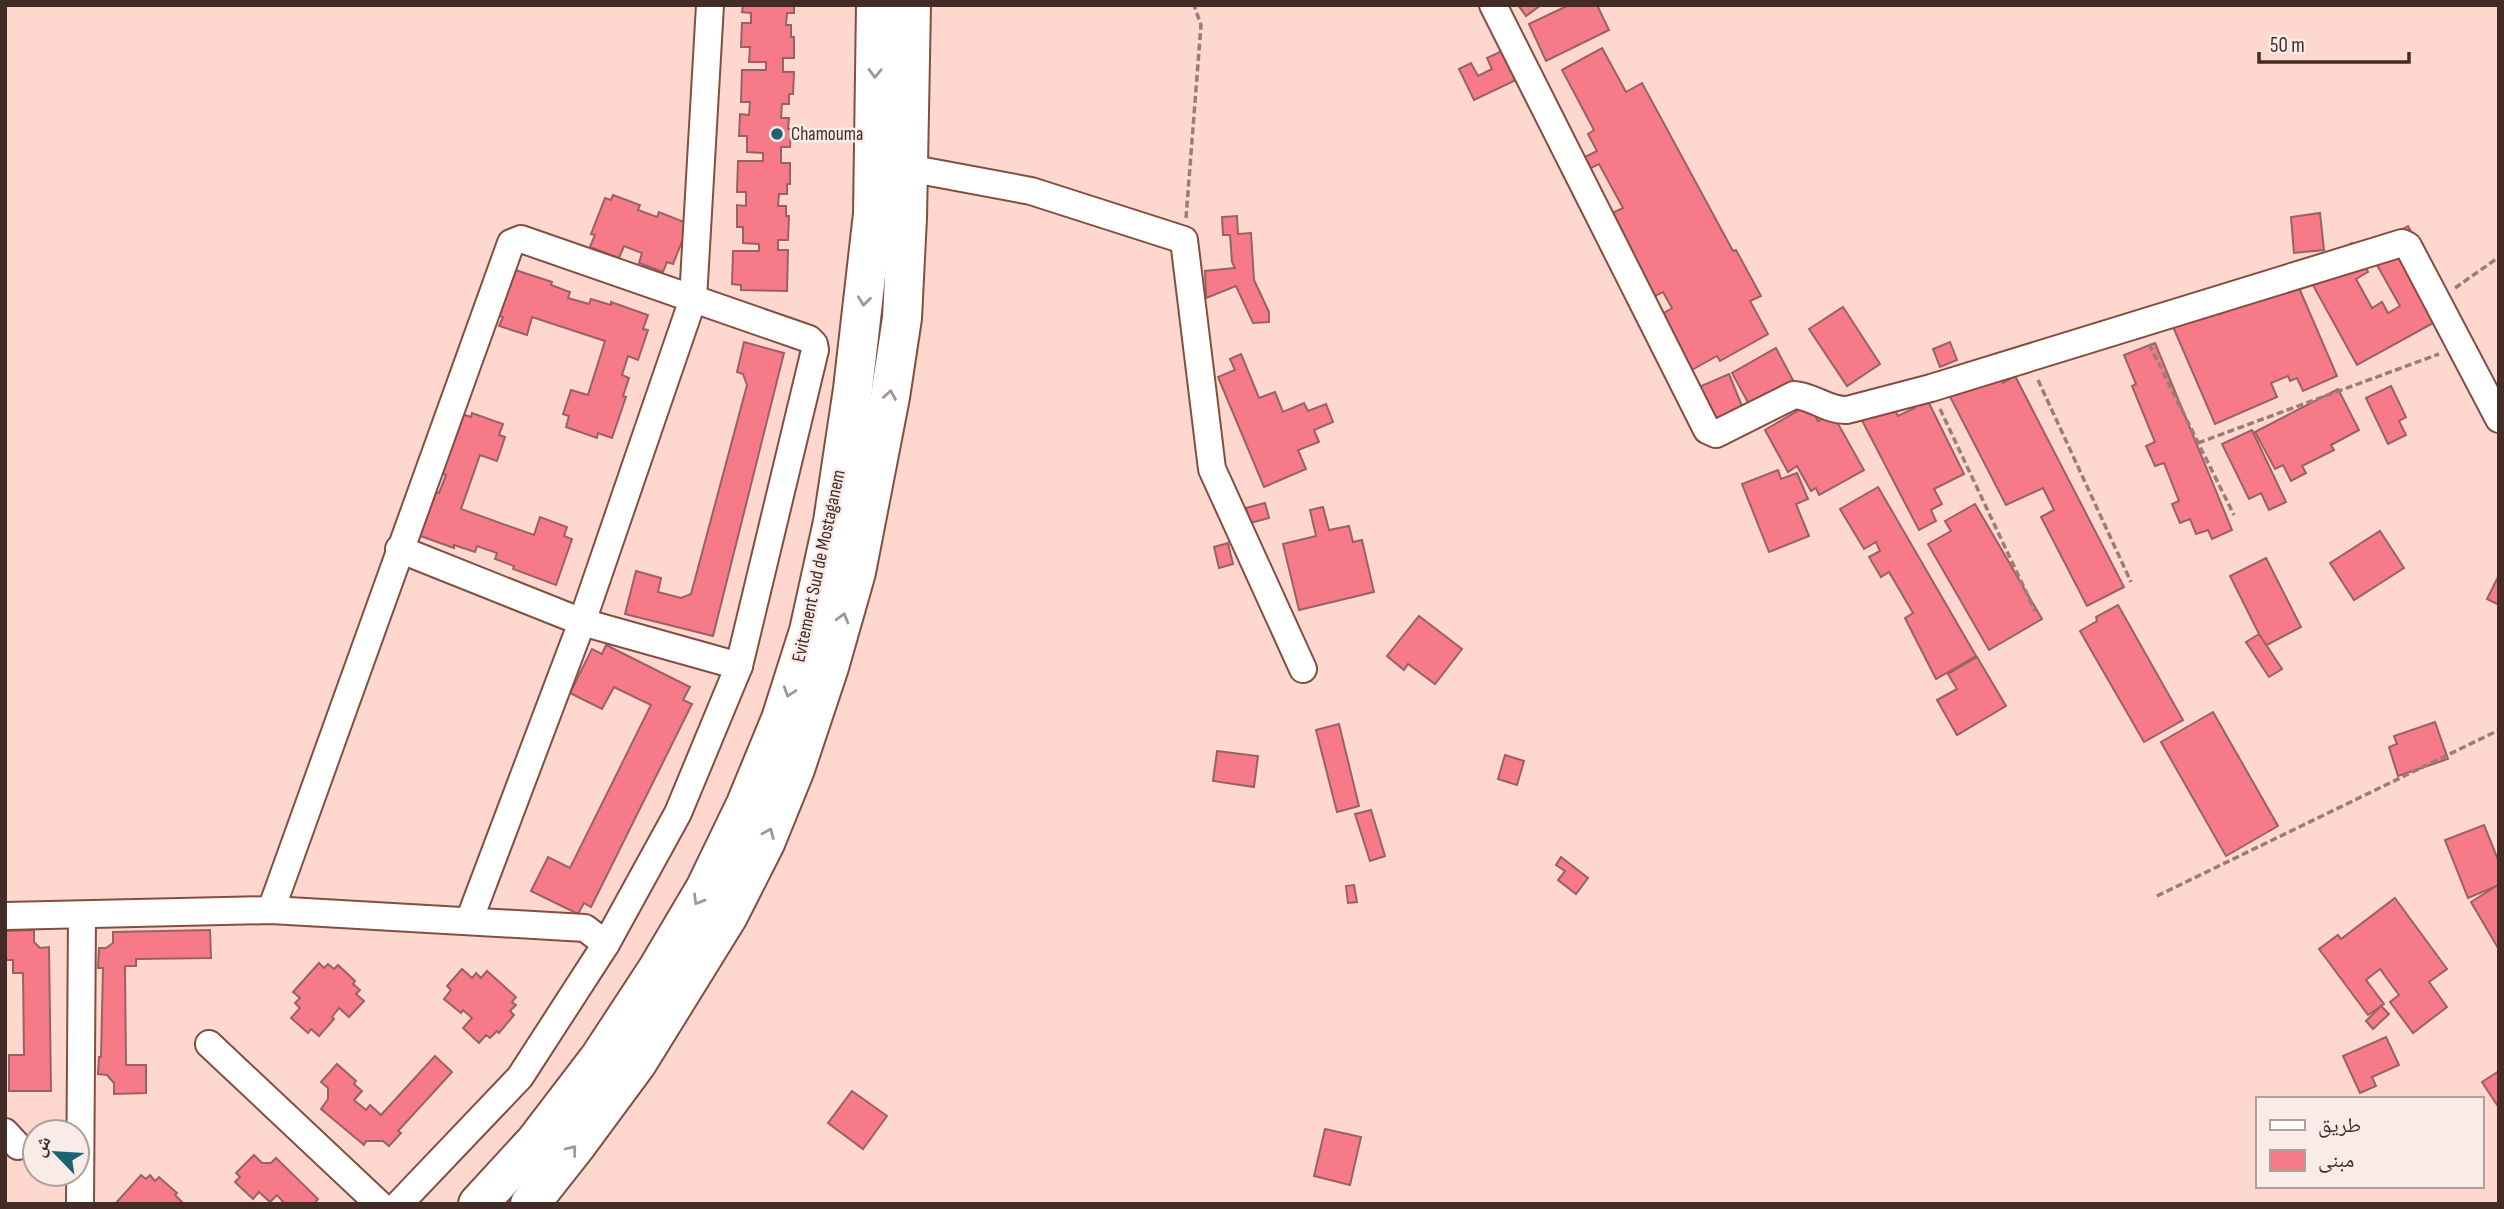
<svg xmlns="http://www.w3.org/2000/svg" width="2504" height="1209" font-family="'Sofia Sans Condensed','Noto Naskh Arabic',sans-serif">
<rect width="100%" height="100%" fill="#fed7ce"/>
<g fill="#f77a88" stroke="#9a6165" stroke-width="2">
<polygon points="743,5 794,5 794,13 787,13 786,25 791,25 791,37 794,37 794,58 783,58 783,72 794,72 793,94 789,94 789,104 782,104 781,118 789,118 788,129 791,129 790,147 781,147 781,163 790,163 790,184 787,184 787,194 779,194 778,206 786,206 786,216 789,216 788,240 778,240 778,250 788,250 787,291 741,290 741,285 732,284 733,251 759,251 759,244 743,243 743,227 737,227 737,205 746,206 746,192 737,192 738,161 763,161 763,153 747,152 747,136 739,136 740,114 749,115 750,102 741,102 742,70 766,70 766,62 749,62 750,47 741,47 742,23 751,23 751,13 742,12"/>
<polygon points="1518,5 1541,5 1526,16"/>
<polygon points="1569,5 1597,5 1609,30 1546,61 1529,24"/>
<polygon points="1602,48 1626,92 1642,83 1733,251 1736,250 1761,296 1750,301 1768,334 1720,361 1717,356 1690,371 1659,316 1672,308 1663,292 1655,296 1610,214 1623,208 1599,164 1587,170 1581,159 1597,151 1588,134 1594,130 1562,70"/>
<polygon points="1502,51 1516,80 1474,100 1459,69 1471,63 1478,76 1492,69 1487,58"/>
<polygon points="613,195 640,205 638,210 657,217 659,212 689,224 673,264 667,262 663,272 639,263 642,253 624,246 619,258 590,247 595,235 591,234 605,198 611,200"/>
<polygon points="2320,213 2324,250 2294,253 2291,217"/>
<polygon points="1237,216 1238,234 1251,233 1254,280 1269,312 1269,322 1253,323 1236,286 1206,298 1205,271 1235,268 1232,262 1230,235 1223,235 1222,217"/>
<polygon points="2408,226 2455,311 2357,365 2304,269 2352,243 2368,272 2356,279 2372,308 2382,302 2388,313 2400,306 2368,249"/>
<polygon points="509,268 552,282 551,285 570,292 568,298 589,304 591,299 611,305 611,302 648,315 643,329 648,330 638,360 628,356 622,375 629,378 623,396 626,397 612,438 598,433 597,438 566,427 569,416 563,414 571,390 588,395 605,341 532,317 527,335 499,326 503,317 494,314"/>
<polygon points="2293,274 2337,376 2303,391 2297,378 2290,381 2288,376 2271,383 2277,397 2215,424 2167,313 2214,300 2220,314"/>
<polygon points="1843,307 1880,364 1847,386 1809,329"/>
<polygon points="744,342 784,353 713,636 625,614 636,571 661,578 658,592 681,598 691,594 747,385 743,374 737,372"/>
<polygon points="1950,342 1957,360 1940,367 1933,349"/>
<polygon points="2155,343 2232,530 2212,539 2208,530 2196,534 2190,519 2180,523 2172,504 2179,501 2164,463 2155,466 2146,446 2155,442 2132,386 2136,384 2124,355"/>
<polygon points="1776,348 1795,384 1751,408 1732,373"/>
<polygon points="1241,354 1259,398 1275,392 1283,412 1304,403 1308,411 1326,404 1333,422 1314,430 1319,442 1298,450 1306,469 1264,487 1218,377 1235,370 1230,359"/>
<polygon points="1997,373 2003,383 2015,376 2124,587 2087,606 2041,517 2054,510 2043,488 2006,505 1945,387"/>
<polygon points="1729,374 1746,416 1716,429 1699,387"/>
<polygon points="2391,386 2406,417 2399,421 2406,435 2388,444 2366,398"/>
<polygon points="1921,387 1964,474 1934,489 1942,504 1931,510 1936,521 1919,530 1856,409 1887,393 1898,416 1915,408 1908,394"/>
<polygon points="2338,389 2359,430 2331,445 2334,450 2302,466 2306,473 2291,481 2283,465 2275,469 2255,432"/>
<polygon points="1809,404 1818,421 1832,413 1864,470 1819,495 1816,488 1811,491 1797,466 1788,472 1765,430"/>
<polygon points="456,412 471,417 472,413 503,424 499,435 505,437 497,461 480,455 461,509 534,535 540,517 567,527 564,536 572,539 556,585 513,569 514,566 495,559 497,553 477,546 475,552 454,545 454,548 418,535 429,490 439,493 446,475 438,472"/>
<polygon points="2252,430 2286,502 2269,510 2261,493 2249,499 2222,444"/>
<polygon points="1778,470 1781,479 1797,473 1808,499 1796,504 1809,536 1769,552 1742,484"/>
<polygon points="1878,487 1976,656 1936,679 1905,618 1913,613 1889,572 1881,577 1869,557 1880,551 1876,542 1864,549 1840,509"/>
<polygon points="1265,503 1269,518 1250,523 1246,508"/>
<polygon points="1975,504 2042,619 1989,650 1928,544 1951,531 1945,521"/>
<polygon points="1323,507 1329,530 1349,526 1353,542 1362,540 1374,592 1299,610 1283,544 1316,536 1310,510"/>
<polygon points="2380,531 2404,568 2354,600 2330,563"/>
<polygon points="1228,543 1233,564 1219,568 1214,547"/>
<polygon points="2266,558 2301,627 2265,646 2230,576"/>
<polygon points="2499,575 2499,605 2487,599"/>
<polygon points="2118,605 2183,720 2144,742 2080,631 2097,621 2096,617"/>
<polygon points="1419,616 1462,649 1435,684 1408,664 1404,670 1387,656"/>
<polygon points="2259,634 2282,669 2269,677 2246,642"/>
<polygon points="606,645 690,687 683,700 692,704 591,907 584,903 578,914 531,891 548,857 570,868 651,705 614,687 602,709 570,693 592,649 602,654"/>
<polygon points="1977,657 2006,706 1957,735 1937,700 1957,689 1948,674"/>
<polygon points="2213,712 2278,826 2226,856 2161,742"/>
<polygon points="2435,722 2448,759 2398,776 2389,747 2397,744 2394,736"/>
<polygon points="1339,724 1359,806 1337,812 1316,730"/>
<polygon points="1217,751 1258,756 1254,787 1213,781"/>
<polygon points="1505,755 1524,761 1517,785 1498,779"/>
<polygon points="1371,810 1385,856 1370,861 1355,814"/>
<polygon points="2484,825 2499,862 2499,885 2468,898 2445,840"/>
<polygon points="1561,857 1588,878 1576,894 1558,880 1565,871 1556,865"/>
<polygon points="1354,885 1357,902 1348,903 1346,886"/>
<polygon points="2498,885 2499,948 2498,948 2471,902"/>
<polygon points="2395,898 2447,969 2429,982 2447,1007 2413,1033 2390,1002 2399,995 2380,969 2366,980 2384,1004 2368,1015 2319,949 2338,935 2341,939"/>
<polygon points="34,930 34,942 40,948 49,947 51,1091 9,1091 9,1055 24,1055 23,973 13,973 13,960 5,960 5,931"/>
<polygon points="210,930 211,958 136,959 136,966 125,966 126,1065 146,1065 146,1093 114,1094 114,1083 107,1075 98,1074 99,1057 101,1057 103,968 98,968 99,948 106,948 113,943 113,932"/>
<polygon points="319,963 324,968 328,964 334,969 338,965 355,981 353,984 360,990 356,994 364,1001 349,1017 339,1008 332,1017 334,1019 319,1036 311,1029 308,1033 291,1018 300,1008 295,1003 300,998 293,992"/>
<polygon points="462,969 472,978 476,973 481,978 487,971 516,997 512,1002 516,1005 510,1011 514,1015 499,1033 497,1031 490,1038 486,1035 479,1043 463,1028 472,1018 463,1010 461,1013 444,999 451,990 447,986"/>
<polygon points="2381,1006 2389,1014 2373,1029 2366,1021"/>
<polygon points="2386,1037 2399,1065 2372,1077 2376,1086 2360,1093 2343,1056"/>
<polygon points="435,1056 452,1072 398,1131 401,1133 389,1146 383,1141 366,1141 364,1145 321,1109 328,1099 328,1088 321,1082 337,1064 356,1081 354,1084 362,1091 354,1100 366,1110 370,1105 381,1115"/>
<polygon points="2499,1071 2499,1108 2482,1082"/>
<polygon points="852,1091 887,1116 863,1149 828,1123"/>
<polygon points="1325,1129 1361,1137 1350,1185 1314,1176"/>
<polygon points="254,1155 262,1163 271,1163 276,1158 318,1199 314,1204 285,1204 277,1195 270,1202 259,1192 253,1199 235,1182 240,1177 236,1173"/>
<polygon points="141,1175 146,1179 150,1175 155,1181 159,1177 177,1193 175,1195 182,1202 180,1204 115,1204"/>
</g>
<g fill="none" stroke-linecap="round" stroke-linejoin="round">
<defs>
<g id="minor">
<path d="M1493 5 1707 430 1716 434 1794 395C1813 396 1828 411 1847 410L1931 388 2402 243 2408 246 2499 419"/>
<polyline points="908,168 1031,191 1184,240 1212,469 1303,669"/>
<polyline points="399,549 582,622 739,666"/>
<polyline points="271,910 511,243 521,239 809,339 814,344 815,350 739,666 678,813 606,944 520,1077 399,1204"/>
<polyline points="5,916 271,910 585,928 606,944"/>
<polyline points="469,921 582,622 693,299 710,5"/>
<polyline points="209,1044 379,1204"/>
<polyline points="5,1132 18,1146"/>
<polyline points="80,1204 82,915"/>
</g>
<g id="highway">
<polyline points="478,1204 535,1142 600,1057 657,970 705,889 746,804 781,719 809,631 833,522 853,389 873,214 876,5"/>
<polyline points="530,1204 575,1147 637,1063 728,916 765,843 795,769 829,667 856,572 890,397 902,318 907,218 911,5"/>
</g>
</defs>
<use href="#minor" stroke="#834e41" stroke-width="30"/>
<use href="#highway" stroke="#834e41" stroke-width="42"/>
<g stroke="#9c7d75" stroke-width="3.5" stroke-dasharray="7 3.5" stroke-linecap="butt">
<polyline points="1186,218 1201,25 1194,5"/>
<polyline points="2455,288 2499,257"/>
<polyline points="2149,344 2234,515"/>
<polyline points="2038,380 2131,582"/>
<polyline points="1940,409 2035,611"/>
<polyline points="2198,443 2439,354"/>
<polyline points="2157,896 2499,730"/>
</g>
<use href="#minor" stroke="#fff" stroke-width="26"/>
<use href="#highway" stroke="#fff" stroke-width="38"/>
</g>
<defs><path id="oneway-chevron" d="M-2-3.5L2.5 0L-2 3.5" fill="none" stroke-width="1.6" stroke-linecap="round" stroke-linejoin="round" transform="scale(1.75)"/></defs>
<g stroke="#a29692">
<use href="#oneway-chevron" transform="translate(875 73) rotate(91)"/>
<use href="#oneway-chevron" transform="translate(864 301) rotate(97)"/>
<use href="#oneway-chevron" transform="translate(890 395) rotate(-80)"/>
<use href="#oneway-chevron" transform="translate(843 618) rotate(-74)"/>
<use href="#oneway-chevron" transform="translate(789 692) rotate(108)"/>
<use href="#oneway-chevron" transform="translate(769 833) rotate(-67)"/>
<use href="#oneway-chevron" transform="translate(698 900) rotate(121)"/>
<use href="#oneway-chevron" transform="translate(572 1150) rotate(-52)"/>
</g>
<circle fill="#1d6473" stroke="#f8ebe8" stroke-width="2.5" cx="777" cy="134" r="7"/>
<g text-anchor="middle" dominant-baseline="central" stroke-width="5" stroke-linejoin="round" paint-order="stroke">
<g font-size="19" fill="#442c26" stroke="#f8ebe8" text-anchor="start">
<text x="791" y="134">Chamouma</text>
</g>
<g font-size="19" fill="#442c26" stroke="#f8ebe8">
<text transform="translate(819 566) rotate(-78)">Evitement Sud de Mostaganem</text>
</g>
</g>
<rect width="2504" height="1209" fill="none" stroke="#442c26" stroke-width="14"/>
<rect x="2256" y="1097" width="228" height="91" fill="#f8ebe8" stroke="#b09f9a" stroke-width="2"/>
<rect x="2270" y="1120" width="35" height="10" fill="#ffffff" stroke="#b09f9a" stroke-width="2"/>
<text x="2318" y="1132" font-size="21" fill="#442c26">طريق</text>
<rect x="2270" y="1150" width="35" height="21" fill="#f77a88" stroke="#b09f9a" stroke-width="2"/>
<text x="2318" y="1167" font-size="21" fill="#442c26">مبنى</text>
<g transform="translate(56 1153) rotate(295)"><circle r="33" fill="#f8ebe8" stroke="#b09f9a" stroke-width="2"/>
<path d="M0-5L12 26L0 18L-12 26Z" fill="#1d6473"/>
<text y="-10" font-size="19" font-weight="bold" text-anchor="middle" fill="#442c26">ش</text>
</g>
<path d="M2259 52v10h150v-10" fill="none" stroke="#442c26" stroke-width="3.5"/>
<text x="2270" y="52" font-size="21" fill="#442c26" stroke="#f8ebe8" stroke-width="5" paint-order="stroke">50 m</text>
</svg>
